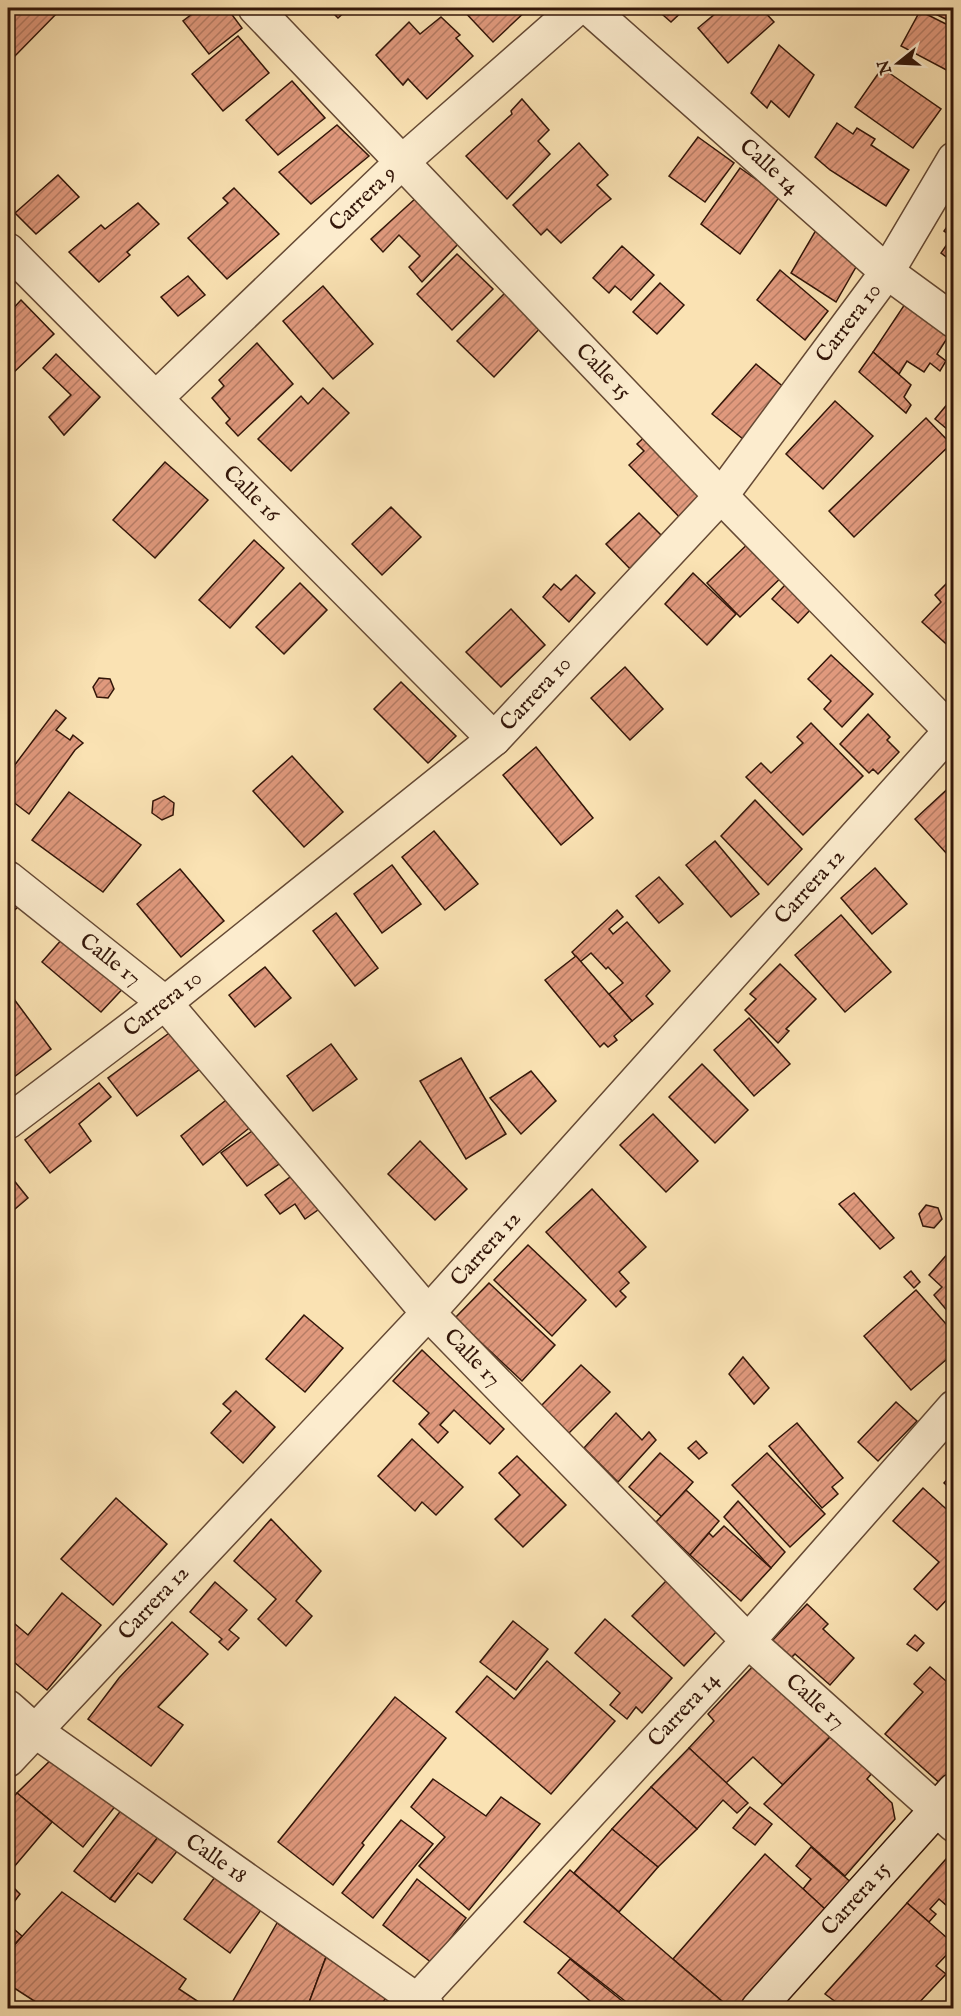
<svg xmlns="http://www.w3.org/2000/svg" width="961" height="2016" font-family="'IM FELL English',serif">
<defs>
<pattern id="building-hatch" width="6" height="6" patternUnits="userSpaceOnUse" patternTransform="scale(1.5)"><rect width="6" height="6" fill="#e0997d"/><path d="M-1 1l2-2M0 6l6-6M5 7l2-2" fill="none" stroke="#b67c65"/></pattern>
</defs>
<rect width="100%" height="100%" fill="#fae2b3"/>
<filter id="stains"><feTurbulence type="fractalNoise" baseFrequency=".00333" numOctaves="4"/><feColorMatrix values="0 0 0 0 .2 0 0 0 0 .09 0 0 0 0 .02 0 0 0 .5 -.17"/></filter>
<radialGradient id="worn" r=".72"><stop offset=".6" stop-color="#630" stop-opacity="0"/><stop offset="1" stop-color="#630" stop-opacity=".3"/></radialGradient>
<g fill="url(#building-hatch)" stroke="#331609" stroke-width="1.5">
<polygon points="8,8 62,8 13,58 8,53"/>
<polygon points="200,8 227,8 242,28 209,54 183,21"/>
<polygon points="328,8 349,8 338,18"/>
<polygon points="461,8 529,8 493,42"/>
<polygon points="655,8 686,8 671,22"/>
<polygon points="722,8 761,8 774,22 728,63 698,28"/>
<polygon points="923,8 954,8 954,23"/>
<polygon points="920,11 954,28 954,74 901,46"/>
<polygon points="441,17 460,35 456,38 473,56 427,99 408,79 403,85 376,55 409,22 420,34"/>
<polygon points="238,36 269,73 223,111 192,74"/>
<polygon points="779,45 814,75 789,117 771,101 767,108 751,93"/>
<polygon points="882,68 941,109 913,148 855,107"/>
<polygon points="292,81 325,118 278,155 246,120"/>
<polygon points="522,99 549,130 538,141 550,154 507,199 466,156 512,114 511,111"/>
<polygon points="837,123 853,134 857,128 875,139 871,145 909,170 886,206 830,170 815,157"/>
<polygon points="337,125 369,156 311,204 279,172"/>
<polygon points="698,137 734,163 705,202 669,176"/>
<polygon points="579,143 608,175 597,185 611,199 597,210 561,243 547,229 541,235 513,205"/>
<polygon points="740,168 780,196 740,254 701,224"/>
<polygon points="58,175 79,197 36,234 15,213"/>
<polygon points="234,188 279,234 227,279 188,238 228,203 223,198"/>
<polygon points="416,198 460,242 422,282 409,267 420,256 399,235 383,252 371,239"/>
<polygon points="138,203 159,224 127,252 130,255 99,282 69,252 101,225 105,229"/>
<polygon points="954,217 954,263 941,253 952,237 944,231"/>
<polygon points="816,230 860,260 836,302 791,273"/>
<polygon points="622,246 654,275 631,300 615,286 609,293 593,278"/>
<polygon points="457,254 493,289 452,330 417,294"/>
<polygon points="780,270 828,311 805,340 757,300"/>
<polygon points="188,276 205,295 178,316 161,297"/>
<polygon points="660,283 684,305 657,334 633,312"/>
<polygon points="323,286 373,344 333,379 283,321"/>
<polygon points="508,290 544,324 494,377 457,341"/>
<polygon points="909,298 953,329 937,354 946,361 940,371 930,363 924,372 907,361 899,374 873,352"/>
<polygon points="21,300 54,334 12,374 8,370 8,314"/>
<polygon points="257,343 293,384 238,436 226,423 230,419 212,398 224,386 219,380"/>
<polygon points="873,352 911,385 904,397 911,405 906,413 859,372"/>
<polygon points="56,354 100,397 64,435 49,417 71,395 43,368"/>
<polygon points="756,364 786,389 743,439 712,414"/>
<polygon points="323,388 349,413 291,471 258,439 301,396 308,404"/>
<polygon points="954,396 954,435 935,419"/>
<polygon points="835,401 873,436 823,489 786,454"/>
<polygon points="926,418 951,444 854,537 829,511"/>
<polygon points="651,431 715,498 687,525 629,465 644,451 637,444"/>
<polygon points="165,462 208,500 155,558 113,520"/>
<polygon points="391,507 421,537 382,575 352,544"/>
<polygon points="639,513 669,543 635,574 606,544"/>
<polygon points="755,537 788,571 740,617 707,583"/>
<polygon points="254,540 284,568 230,628 199,600"/>
<polygon points="693,573 736,614 707,645 665,604"/>
<polygon points="576,575 595,593 569,622 543,597 554,584 561,590"/>
<polygon points="300,583 327,610 284,654 256,627"/>
<polygon points="946,584 954,591 954,651 922,622 941,602 935,595"/>
<polygon points="785,585 811,609 798,623 772,599"/>
<polygon points="511,609 545,645 501,687 466,652"/>
<polygon points="831,655 873,694 842,727 824,709 831,701 808,679"/>
<polygon points="625,667 663,709 630,740 591,698"/>
<polygon points="99,678 110,679 114,689 108,698 97,697 93,687"/>
<polygon points="401,682 456,736 428,763 374,709"/>
<polygon points="56,710 66,718 56,730 70,740 73,735 83,743 75,750 29,814 8,798 8,774"/>
<polygon points="868,714 890,737 887,740 899,752 878,774 873,769 869,773 840,744"/>
<polygon points="811,723 863,776 803,835 746,777 761,763 771,773 803,743 797,737"/>
<polygon points="536,747 593,818 561,845 503,775"/>
<polygon points="292,756 343,812 304,847 253,791"/>
<polygon points="954,783 954,847 947,854 915,819"/>
<polygon points="69,792 141,845 103,892 32,840"/>
<polygon points="164,796 174,803 173,815 162,820 152,813 153,801"/>
<polygon points="755,800 802,849 768,885 721,836"/>
<polygon points="434,831 478,884 445,910 402,857"/>
<polygon points="715,841 759,894 731,917 686,865"/>
<polygon points="392,865 421,904 382,933 354,894"/>
<polygon points="875,868 907,904 872,934 841,898"/>
<polygon points="180,869 224,921 181,957 137,904"/>
<polygon points="659,877 683,904 659,923 636,896"/>
<polygon points="8,896 18,907 8,916"/>
<polygon points="617,910 623,917 609,929 613,934 627,922 670,971 646,996 653,1004 632,1021 609,994 623,983 608,967 606,969 591,953 580,962 572,952"/>
<polygon points="336,913 378,968 355,986 313,931"/>
<polygon points="841,915 891,972 845,1012 795,955"/>
<polygon points="70,930 129,982 101,1012 42,962"/>
<polygon points="576,956 632,1021 614,1036 617,1040 608,1047 604,1043 600,1047 545,980"/>
<polygon points="780,964 816,999 786,1029 789,1031 778,1043 745,1010 756,999 750,994"/>
<polygon points="265,967 291,998 255,1027 229,995"/>
<polygon points="8,991 51,1049 14,1077 8,1069"/>
<polygon points="749,1018 790,1064 754,1096 714,1050"/>
<polygon points="172,1031 200,1069 137,1116 108,1078"/>
<polygon points="331,1044 357,1079 313,1111 287,1076"/>
<polygon points="461,1058 506,1134 466,1159 420,1081"/>
<polygon points="702,1064 748,1110 715,1143 669,1097"/>
<polygon points="531,1071 556,1101 521,1134 490,1098"/>
<polygon points="99,1083 111,1097 79,1124 91,1141 50,1173 25,1140"/>
<polygon points="230,1097 253,1125 203,1165 181,1136"/>
<polygon points="653,1114 698,1161 666,1192 620,1145"/>
<polygon points="255,1129 282,1162 247,1186 221,1153"/>
<polygon points="420,1141 467,1189 435,1220 388,1174"/>
<polygon points="300,1170 325,1205 305,1219 295,1204 280,1214 265,1195"/>
<polygon points="8,1173 28,1198 8,1215"/>
<polygon points="592,1189 646,1247 619,1272 629,1283 620,1291 626,1297 616,1307 546,1232"/>
<polygon points="854,1193 894,1238 880,1249 839,1204"/>
<polygon points="926,1205 938,1208 942,1219 934,1228 923,1226 919,1214"/>
<polygon points="954,1244 954,1319 934,1295 942,1287 929,1275 950,1251 948,1249"/>
<polygon points="528,1245 586,1300 552,1336 494,1280"/>
<polygon points="911,1271 920,1282 914,1288 904,1277"/>
<polygon points="489,1283 555,1345 522,1381 455,1318"/>
<polygon points="916,1290 954,1333 954,1353 911,1390 864,1336"/>
<polygon points="304,1315 343,1348 305,1392 266,1359"/>
<polygon points="422,1350 504,1429 490,1444 454,1410 440,1425 448,1432 438,1443 419,1424 429,1413 393,1381"/>
<polygon points="743,1357 769,1388 754,1404 729,1374"/>
<polygon points="581,1365 610,1392 567,1435 540,1407"/>
<polygon points="236,1391 275,1427 243,1463 211,1433 231,1411 223,1404"/>
<polygon points="896,1402 917,1421 878,1461 858,1442"/>
<polygon points="616,1413 642,1440 649,1432 656,1440 618,1482 584,1448"/>
<polygon points="797,1423 843,1478 832,1487 838,1494 822,1508 769,1446"/>
<polygon points="412,1439 463,1487 436,1515 422,1502 415,1511 378,1476"/>
<polygon points="696,1441 707,1453 699,1459 688,1448"/>
<polygon points="660,1453 693,1482 662,1517 629,1487"/>
<polygon points="767,1453 825,1514 790,1547 732,1485"/>
<polygon points="517,1456 566,1505 523,1547 495,1519 520,1495 499,1473"/>
<polygon points="954,1472 954,1492 944,1483"/>
<polygon points="923,1488 954,1516 954,1592 937,1610 914,1589 939,1562 893,1521"/>
<polygon points="686,1490 719,1521 690,1555 656,1522"/>
<polygon points="116,1498 167,1544 113,1605 61,1559"/>
<polygon points="738,1501 785,1552 771,1568 724,1517"/>
<polygon points="271,1519 321,1571 296,1601 312,1616 286,1646 258,1619 276,1599 234,1561"/>
<polygon points="724,1526 771,1568 741,1601 690,1555 709,1533 713,1537"/>
<polygon points="666,1581 718,1630 684,1666 632,1616"/>
<polygon points="215,1582 247,1610 229,1630 239,1638 228,1650 219,1642 222,1639 190,1612"/>
<polygon points="62,1593 101,1625 47,1690 8,1657 8,1618 28,1635"/>
<polygon points="807,1604 828,1624 823,1629 854,1658 830,1685 795,1654 790,1659 771,1642"/>
<polygon points="605,1619 672,1678 642,1713 636,1707 627,1719 610,1705 620,1693 575,1653"/>
<polygon points="513,1621 548,1649 516,1690 480,1662"/>
<polygon points="172,1622 208,1654 158,1707 183,1725 151,1766 88,1719 119,1678"/>
<polygon points="915,1635 924,1643 917,1651 907,1644"/>
<polygon points="547,1661 615,1721 551,1794 456,1712 487,1676 514,1699"/>
<polygon points="754,1665 831,1736 783,1785 753,1757 726,1783 689,1748 714,1721 708,1714"/>
<polygon points="930,1667 954,1688 954,1775 943,1786 885,1734 923,1692 914,1684"/>
<polygon points="395,1697 446,1738 362,1843 364,1845 333,1885 278,1842"/>
<polygon points="831,1736 872,1773 867,1779 892,1803 895,1819 845,1876 764,1804"/>
<polygon points="689,1748 748,1803 737,1813 723,1800 697,1829 651,1787"/>
<polygon points="57,1754 121,1799 83,1847 17,1793"/>
<polygon points="433,1779 486,1816 501,1797 540,1824 469,1910 419,1866 445,1837 411,1807"/>
<polygon points="651,1787 697,1829 658,1867 612,1829"/>
<polygon points="17,1793 52,1822 8,1874 8,1803"/>
<polygon points="126,1804 162,1832 110,1899 74,1871"/>
<polygon points="750,1807 772,1824 755,1845 733,1828"/>
<polygon points="401,1820 433,1844 373,1918 342,1893"/>
<polygon points="612,1829 658,1867 619,1912 574,1873"/>
<polygon points="162,1832 182,1845 152,1883 138,1873 115,1902 110,1899"/>
<polygon points="811,1847 854,1885 828,1912 803,1889 811,1879 796,1866"/>
<polygon points="954,1850 954,1912 939,1899 930,1909 936,1914 929,1922 907,1903"/>
<polygon points="765,1854 825,1909 738,2008 730,2008 673,1959"/>
<polygon points="570,1870 682,1967 730,2008 634,2008 524,1922"/>
<polygon points="215,1877 261,1910 230,1953 184,1919"/>
<polygon points="417,1879 466,1918 432,1963 383,1925"/>
<polygon points="13,1887 20,1894 8,1910 8,1893"/>
<polygon points="62,1892 186,1979 179,1989 208,2008 79,2008 69,2002 65,2008 45,2008 8,1984 8,1952"/>
<polygon points="907,1903 954,1944 954,1947 936,1966 946,1974 914,2008 844,2008 825,1994"/>
<polygon points="277,1923 326,1957 307,2008 229,2008"/>
<polygon points="8,1924 22,1936 8,1952"/>
<polygon points="326,1957 386,1998 378,2008 307,2008"/>
<polygon points="570,1959 626,2004 633,2008 598,2008 558,1973"/>
</g>
<g fill="none" stroke-linecap="round" stroke-linejoin="round">
<defs>
<g id="street">
<polyline points="255,8 721,496 954,734"/>
<polyline points="589,8 887,272 954,321"/>
<polyline points="8,250 494,739"/>
<polyline points="156,398 403,161 577,8"/>
<polyline points="8,878 165,1003 428,1313 748,1641 954,1825"/>
<polyline points="8,1122 165,1003 494,739 721,496 887,272 954,159"/>
<polyline points="8,1707 34,1730 428,2008"/>
<polyline points="8,1760 428,1313 954,727"/>
<polyline points="410,2008 748,1641 954,1407"/>
</g>
<polyline id="secondary" points="758,2008 954,1790"/>
</defs>
<use href="#street" stroke="#654934" stroke-width="36"/>
<use href="#secondary" stroke="#331609" stroke-width="36"/>
<use href="#street" stroke="#fcecce" stroke-width="33"/>
<use href="#secondary" stroke="#fcecce" stroke-width="33"/>
</g>
<g text-anchor="middle" dominant-baseline="central" stroke-width="5" stroke-linejoin="round" paint-order="stroke">
<g font-size="22" fill="#331609" stroke="#fcecce">
<text transform="translate(769 167) rotate(42)">Calle 14</text>
<text transform="translate(363 199) rotate(-44)">Carrera 9</text>
<text transform="translate(849 323) rotate(-53)">Carrera 10</text>
<text transform="translate(603 372) rotate(46)">Calle 15</text>
<text transform="translate(251 494) rotate(45)">Calle 16</text>
<text transform="translate(536 694) rotate(-47)">Carrera 10</text>
<text transform="translate(810 887) rotate(-48)">Carrera 12</text>
<text transform="translate(110 960) rotate(38)">Calle 17</text>
<text transform="translate(163 1004) rotate(-38)">Carrera 10</text>
<text transform="translate(486 1249) rotate(-48)">Carrera 12</text>
<text transform="translate(472 1358) rotate(46)">Calle 17</text>
<text transform="translate(154 1603) rotate(-47)">Carrera 12</text>
<text transform="translate(815 1702) rotate(42)">Calle 17</text>
<text transform="translate(684 1710) rotate(-47)">Carrera 14</text>
<text transform="translate(216 1859) rotate(35)">Calle 18</text>
<text transform="translate(856 1899) rotate(-48)">Carrera 15</text>
</g>
</g>
<rect width="961" height="2016" fill="none" stroke="#fae2b3" stroke-width="30"/>
<rect x="9" y="9" width="943" height="1998" fill="none" stroke="#331609" stroke-width="3"/>
<rect x="15" y="15" width="931" height="1986" fill="none" stroke="#331609" stroke-width="1.5"/>
<g transform="translate(898 63) rotate(252)" stroke="#fcecce" stroke-width="4.5" paint-order="stroke">
<path d="M0-4.5L10 22L0 15L-10 22Z" fill="#331609"/>
<text y="-9" font-size="16" font-weight="bold" text-anchor="middle" fill="#331609">N</text>
</g>
<rect width="100%" height="100%" filter="url(#stains)"/>
<rect width="100%" height="100%" fill="url(#worn)"/>
</svg>
